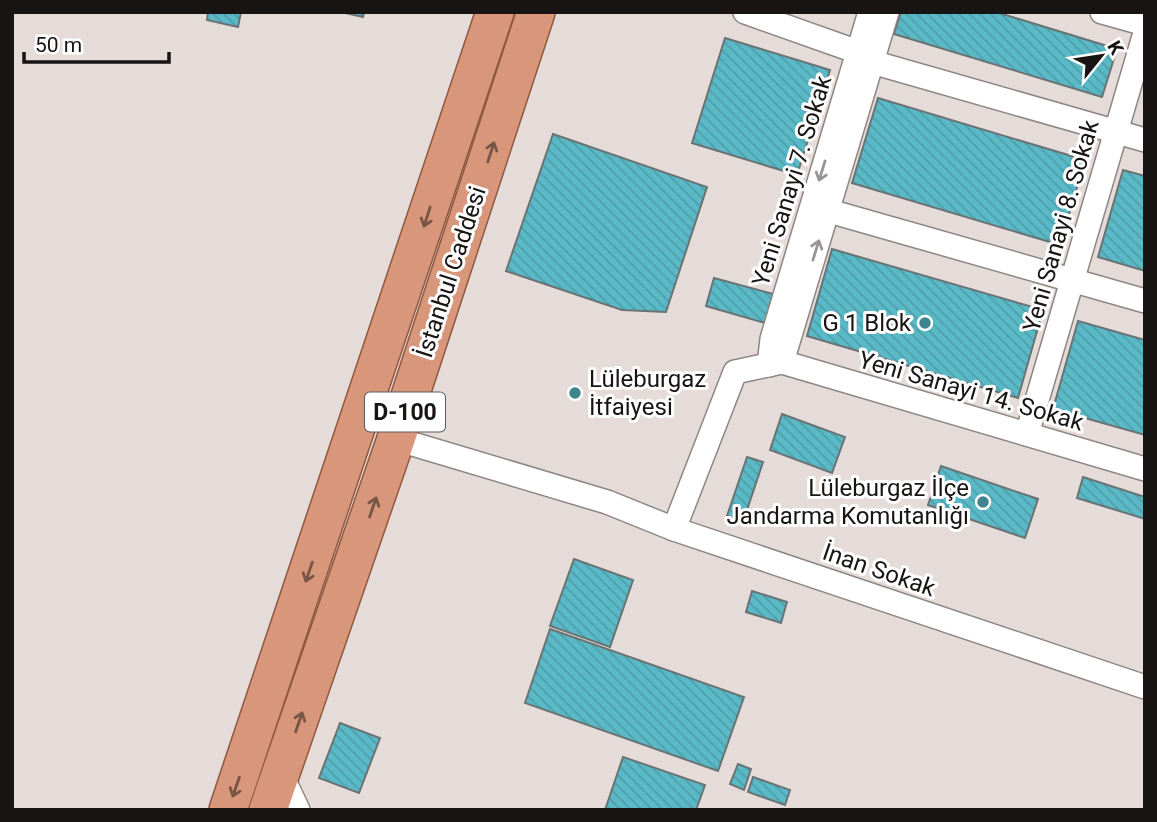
<svg xmlns="http://www.w3.org/2000/svg" width="1157" height="822" font-family="Roboto,sans-serif">
<defs>
<pattern id="building-back-hatch" width="6" height="6" patternUnits="userSpaceOnUse" patternTransform="scale(1.75)"><rect width="6" height="6" fill="#5ab9c6"/><path d="M-1 5l2 2M0 0l6 6M5-1l2 2" fill="none" stroke="#4e9ea9"/></pattern>
</defs>
<rect width="100%" height="100%" fill="#e5dcd9"/>
<g fill="url(#building-back-hatch)" stroke="#6a7374" stroke-width="2">
<polygon points="208,12 241,12 238,27 207,20"/>
<polygon points="341,12 364,12 363,17"/>
<polygon points="901,12 996,12 1117,49 1102,97 894,34"/>
<polygon points="725,38 830,70 797,175 692,143"/>
<polygon points="878,98 1085,160 1060,245 852,183"/>
<polygon points="553,134 707,187 666,312 622,310 506,271"/>
<polygon points="1123,170 1145,176 1145,271 1098,257"/>
<polygon points="832,249 1043,310 1018,398 807,336"/>
<polygon points="714,278 773,294 765,323 706,306"/>
<polygon points="1078,321 1145,340 1145,435 1053,409"/>
<polygon points="782,414 845,437 832,473 770,450"/>
<polygon points="747,457 763,462 743,522 727,516"/>
<polygon points="941,466 1038,499 1025,538 928,505"/>
<polygon points="1083,477 1145,497 1145,519 1077,498"/>
<polygon points="574,559 633,580 610,647 550,626"/>
<polygon points="752,591 787,602 781,623 746,612"/>
<polygon points="550,629 744,697 718,771 525,703"/>
<polygon points="340,723 380,738 359,793 319,778"/>
<polygon points="623,757 705,785 696,810 605,810"/>
<polygon points="738,764 751,769 744,790 730,784"/>
<polygon points="753,777 790,790 785,805 748,792"/>
</g>
<g fill="none" stroke-linecap="round" stroke-linejoin="round">
<defs>
<g id="minor">
<polyline points="745,12 858,52 872,62 1145,140"/>
<polyline points="1102,12 1145,24"/>
<polyline points="815,207 1145,301"/>
<polyline points="782,362 887,12"/>
<polyline points="769,365 772,339 870,12"/>
<polyline points="1027,434 1145,33"/>
<polyline points="396,439 607,502 674,529 1145,687"/>
<polyline points="674,529 735,372 782,362 1145,469"/>
<polyline points="281,774 298,810"/>
</g>
<g id="trunk">
<polyline points="228,810 495,12"/>
<polyline points="268,810 396,439 536,12"/>
</g>
</defs>
<use href="#minor" stroke="#8d8682" stroke-width="26"/>
<use href="#trunk" stroke="#8f5840" stroke-width="40"/>
<use href="#minor" stroke="#fff" stroke-width="23"/>
<use href="#trunk" stroke="#d8967a" stroke-width="37"/>
</g>
<defs><path id="oneway-shaft" d="M-6 0H5M1.5-3L5.5 0L1.5 3" fill="none" stroke-width="1.6" stroke-linecap="round" stroke-linejoin="round" transform="scale(1.75)"/></defs>
<g stroke="#785546">
<use href="#oneway-shaft" transform="translate(491 152) rotate(-72)"/>
<use href="#oneway-shaft" transform="translate(427 217) rotate(108)"/>
<use href="#oneway-shaft" transform="translate(373 507) rotate(-71)"/>
<use href="#oneway-shaft" transform="translate(309 572) rotate(109)"/>
<use href="#oneway-shaft" transform="translate(299 722) rotate(-71)"/>
<use href="#oneway-shaft" transform="translate(236 787) rotate(109)"/>
</g>
<g stroke="#979595">
<use href="#oneway-shaft" transform="translate(822 171) rotate(107)"/>
<use href="#oneway-shaft" transform="translate(816 250) rotate(-73)"/>
</g>
<g fill="#3f858f" stroke="#fff" stroke-width="2.5">
<circle cx="925" cy="323" r="7"/>
<circle cx="575" cy="393" r="7"/>
<circle cx="983" cy="502" r="7"/>
</g>
<g text-anchor="middle" dominant-baseline="central" stroke-width="6" stroke-linejoin="round" paint-order="stroke">
<rect fill="#fff" stroke="#5d5a5a" stroke-width="2" x="365" y="392.5" width="80" height="39" rx="5"/>
<g font-size="23" font-weight="bold" fill="#171413">
<text x="405" y="412">D-100</text>
</g>
<g font-size="24" fill="#171413" stroke="#fff">
<text transform="translate(792 181) rotate(-73)">Yeni Sanayi 7. Sokak</text>
<text transform="translate(1061 226) rotate(-74)">Yeni Sanayi 8. Sokak</text>
<text transform="translate(451 272) rotate(-72)">İstanbul Caddesi</text>
<text transform="translate(971 391) rotate(16)">Yeni Sanayi 14. Sokak</text>
<text transform="translate(879 570) rotate(19)">İnan Sokak</text>
</g>
<g font-size="24" fill="#171413" stroke="#fff" text-anchor="end">
<text x="911" y="323">G 1 Blok</text>
<text x="589" y="379" text-anchor="start">Lüleburgaz<tspan x="589" dy="28">İtfaiyesi</tspan></text>
<text x="969" y="488">Lüleburgaz İlçe<tspan x="969" dy="28">Jandarma Komutanlığı</tspan></text>
</g>
</g>
<rect width="1157" height="822" fill="none" stroke="#171413" stroke-width="28"/>
<g transform="translate(1101 56) rotate(60)" stroke="#ffffff" stroke-width="5" paint-order="stroke">
<path d="M0-5L12 26L0 18L-12 26Z" fill="#171413"/>
<text y="-10" font-size="19" font-weight="bold" text-anchor="middle" fill="#171413">K</text>
</g>
<path d="M24 52v10h145v-10" fill="none" stroke="#171413" stroke-width="3.5"/>
<text x="35" y="52" font-size="21" fill="#171413" stroke="#ffffff" stroke-width="5" paint-order="stroke">50 m</text>
</svg>
